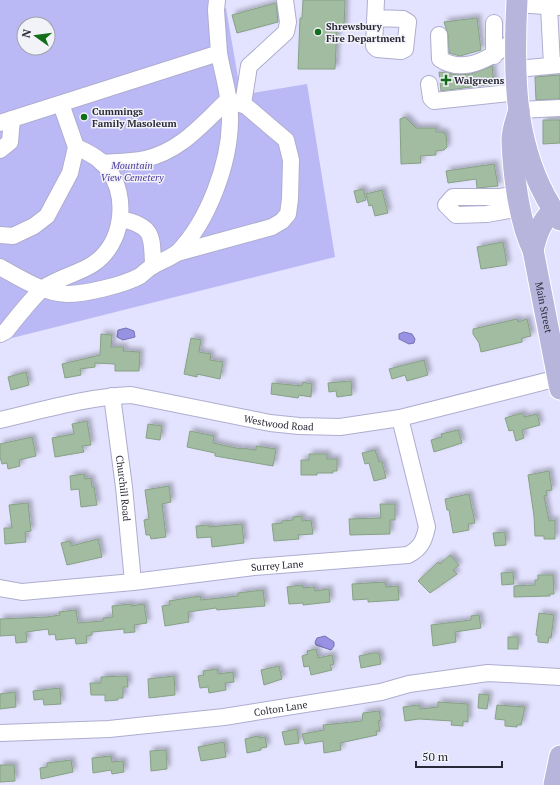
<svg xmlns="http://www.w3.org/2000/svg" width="560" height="785" font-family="'PT Serif',serif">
<defs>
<filter id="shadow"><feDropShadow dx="3.5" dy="-3.5" stdDeviation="2" flood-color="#0004"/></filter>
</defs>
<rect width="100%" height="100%" fill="#e3e3ff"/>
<path fill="#bbb8f6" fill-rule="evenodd" d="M0 0H215L216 9 226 8 241 95 307 84 335 257 0 341ZM24 24H48V48H24Z"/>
<g fill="#9892e4" stroke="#7772b0">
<polygon points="126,328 134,331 135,337 123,340 117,337 118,330"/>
<polygon points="404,332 412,334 415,339 414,343 409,344 399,339 399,334"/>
<polygon points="325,636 334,642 334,646 331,650 316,645 315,642 317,638"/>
</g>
<g fill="#a1bca0" stroke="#87a186" filter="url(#shadow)">
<polygon points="303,0 345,0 344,28 337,28 335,69 298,69 300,18 302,18"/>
<polygon points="276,3 278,22 237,33 232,15"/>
<polygon points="477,18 481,50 460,56 449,53 448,35 444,22"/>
<polygon points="492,66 494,84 441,91 439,72 458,75 471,74"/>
<polygon points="560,75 560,99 536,100 535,77"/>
<polygon points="405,117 416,128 436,128 436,132 443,132 446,135 447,147 444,150 436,151 436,155 420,156 421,163 401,164 400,119"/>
<polygon points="543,120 560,120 560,143 543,144"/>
<polygon points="494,164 498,186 477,188 476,179 448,183 446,171"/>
<polygon points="363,189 366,200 357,203 354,191"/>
<polygon points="382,190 388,213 375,216 372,205 369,206 366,194"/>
<polygon points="503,242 507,265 481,269 477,247"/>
<polygon points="517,319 518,322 527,319 531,336 522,338 522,342 481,352 479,343 473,334 473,329"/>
<polygon points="101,334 112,335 111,347 124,347 123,351 140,352 139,371 115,371 115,364 95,363 95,367 80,369 81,375 65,378 62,364 100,355"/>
<polygon points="191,338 201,340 199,352 211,354 210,360 223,362 220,379 197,374 197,377 184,374"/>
<polygon points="424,360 428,375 407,381 405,375 392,379 389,369"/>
<polygon points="26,372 29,385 11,390 8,377"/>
<polygon points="351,381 352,395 337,397 336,391 329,392 328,383"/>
<polygon points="303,382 312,384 311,397 299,395 298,398 271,394 272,383 302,386"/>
<polygon points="522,413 524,417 537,414 540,425 522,430 524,438 516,441 513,430 509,431 505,418"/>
<polygon points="87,421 91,445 82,446 84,452 55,457 52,438 74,434 72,424"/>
<polygon points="148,424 162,426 160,440 146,438"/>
<polygon points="458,430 462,443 434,452 431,440 442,437 441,434"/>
<polygon points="190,431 214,436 213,443 241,449 241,448 256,450 256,446 276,449 273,466 215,456 215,453 187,447"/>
<polygon points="32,437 36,456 19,460 20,466 8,469 7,463 2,464 0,457 0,444"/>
<polygon points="375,450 379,462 382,462 386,478 374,481 369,463 365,464 362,453"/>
<polygon points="309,454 327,454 327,459 337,459 337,471 333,471 333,473 317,473 317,475 301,475 301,460 309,460"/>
<polygon points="549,471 552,490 546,491 547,495 544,496 549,521 555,520 555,539 544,539 544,536 535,536 534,516 528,475"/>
<polygon points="84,474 85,479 91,478 92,487 94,487 97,505 81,507 79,489 71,490 70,476"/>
<polygon points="169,486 171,502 162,504 166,537 151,539 150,535 146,535 144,520 149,519 145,490"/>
<polygon points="469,494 475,523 468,524 469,530 453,533 449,510 447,510 445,499"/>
<polygon points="28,503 31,531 25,532 26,542 5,544 4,528 12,528 9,505"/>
<polygon points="380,504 395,504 395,520 390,520 390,534 350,535 349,519 381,518"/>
<polygon points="302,516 302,521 311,520 313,534 298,535 299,539 274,541 272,524 282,523 282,521 293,520 293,517"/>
<polygon points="242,524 244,543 212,547 211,537 197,538 196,526 209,525 209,527"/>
<polygon points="505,532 506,545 495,546 493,533"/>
<polygon points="98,539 102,557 67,565 61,543 70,541 71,546"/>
<polygon points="450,555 459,565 453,570 457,574 430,593 418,581 438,562 440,564"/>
<polygon points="513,572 514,584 502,585 501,573"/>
<polygon points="538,575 553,575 554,594 550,594 550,596 514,597 514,586 535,585 535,580 538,580"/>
<polygon points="385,582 386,587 398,586 399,600 368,602 368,599 353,600 352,584"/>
<polygon points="302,585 303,588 314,587 315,591 329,589 330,602 303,605 303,603 289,604 287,587"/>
<polygon points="263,590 265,606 217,610 216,608 188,612 189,622 165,626 162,606 170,605 169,601 200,596 201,600 238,596 238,593"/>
<polygon points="131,604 131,606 144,604 147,623 134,625 135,632 124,633 124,629 92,632 92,635 86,636 87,643 76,644 75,638 56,640 55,634 49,635 48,629 26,632 27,642 16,643 15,635 0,636 0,619 47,617 60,615 59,612 76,610 78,623 103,621 103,618 113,617 112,606"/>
<polygon points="539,613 554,615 551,638 549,637 548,643 538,642 538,636 536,635"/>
<polygon points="479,615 481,628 455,632 456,642 433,646 431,625 471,620 471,616"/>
<rect x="508" y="637" width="10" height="12"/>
<polygon points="316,649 318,658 332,655 334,664 330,665 332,670 311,675 309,666 304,667 302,656 308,654 307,651"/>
<polygon points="373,653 379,653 381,664 361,668 359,656"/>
<polygon points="279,666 282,679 264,685 261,670"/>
<polygon points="217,669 218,674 233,672 234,682 225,683 226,690 209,693 208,687 200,688 198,676 204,675 203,671"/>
<polygon points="127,676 128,687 123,687 123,698 118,698 118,700 105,701 105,695 91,695 90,683 101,683 101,677"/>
<polygon points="174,676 175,695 149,698 148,679"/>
<polygon points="60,688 61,704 44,705 43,699 34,700 33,691"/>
<polygon points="15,692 16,707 0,709 0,694"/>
<polygon points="479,694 489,695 487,709 478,708"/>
<polygon points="438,702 468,704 468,722 463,721 463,726 451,725 452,721 419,719 405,721 403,707 419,705 420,709 438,707"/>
<polygon points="497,705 525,707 521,725 517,725 517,727 505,726 505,720 495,719"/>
<polygon points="379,711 381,720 378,721 380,731 376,731 377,735 340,743 341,750 324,753 323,741 305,744 302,734 324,730 323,725 362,721 363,713"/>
<polygon points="297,729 299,743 285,745 282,732"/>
<polygon points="258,736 259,738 265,737 267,747 261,748 261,750 247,753 245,739"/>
<polygon points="224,742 226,757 201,761 198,747"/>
<polygon points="166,750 167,769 151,771 150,751"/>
<polygon points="111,756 112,762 123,761 124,772 112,774 111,770 93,773 92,758"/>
<polygon points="71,760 73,772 41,779 40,768 47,767 47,763"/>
<polygon points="0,765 14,765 15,781 0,782"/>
</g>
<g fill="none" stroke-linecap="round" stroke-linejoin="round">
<defs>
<g id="minor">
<polyline points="517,4 558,7"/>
<polyline points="549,7 552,65"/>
<polyline points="375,18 403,19 408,22 405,49 401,51 377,49 374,46 376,0"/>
<polyline points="494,23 494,56"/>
<path d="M439 35 440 59C466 76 495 55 516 39"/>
<polyline points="517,69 560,65"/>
<polyline points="429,84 431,98 434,101 518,92"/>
<polyline points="243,104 249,66 286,32 288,22 285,0"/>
<polyline points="519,110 560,108"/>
<polyline points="0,123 219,53 216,10 217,0"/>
<polyline points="0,150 10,142 12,119"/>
<path d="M102 163C116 162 131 162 145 159 181 151 202 124 228 100"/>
<polyline points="518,194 500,197 453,197 446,205 456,215 487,214 521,208"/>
<path d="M121 219C154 226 152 236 153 266"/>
<polyline points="0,235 13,236 34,226 47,216 70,173 76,147 61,104"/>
<polyline points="177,253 272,227 282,221 288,214 290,199 291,160 286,140 246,106 228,100"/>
<path d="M0 267C20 278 43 293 67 294 85 294 124 285 140 276 145 272 149 268 154 265 162 261 172 257 178 252 208 221 229 165 230 122 231 99 223 76 219 53"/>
<path d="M0 334 6 331C17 317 29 302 41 290 52 280 80 273 93 264 123 244 129 198 108 169 101 159 88 152 76 147"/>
<path id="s1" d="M112 396 124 487 133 582"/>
<path id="s2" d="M0 420C44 410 86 397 131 395L270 423 299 426 340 427 400 418 558 378"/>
<path id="s3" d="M0 588 22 592 133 582 254 567 408 555C421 548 424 541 427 527L400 418"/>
<path id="s4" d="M0 733 109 729 224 717 381 692 409 684 488 673 560 677"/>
</g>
<g id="major">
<path d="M517 0C513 77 513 155 560 220"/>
<path id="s5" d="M519 110C516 120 512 130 512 140 513 172 519 222 533 250L560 389"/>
<path d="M533 250C537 234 541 222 553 210"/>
<polyline points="554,785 560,756"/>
</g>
</defs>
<use href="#minor" stroke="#aeadcf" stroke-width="18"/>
<use href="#major" stroke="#fff" stroke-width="23"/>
<use href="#minor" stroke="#fff" stroke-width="16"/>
<use href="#major" stroke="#b8b5dd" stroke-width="21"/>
</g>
<g fill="#126e1a" stroke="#f2f2f9" stroke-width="1.5">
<circle cx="318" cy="32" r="4"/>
<path d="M444 74h4v4h4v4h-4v4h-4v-4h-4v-4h4z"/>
<circle cx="84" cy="117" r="4"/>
</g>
<g text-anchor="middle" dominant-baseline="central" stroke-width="3" stroke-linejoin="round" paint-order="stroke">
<g font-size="10" font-weight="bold" fill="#2a2937" stroke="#f2f2f9" text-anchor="start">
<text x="326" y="26">Shrewsbury<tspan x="326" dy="12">Fire Department</tspan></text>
<text x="454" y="80">Walgreens</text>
<text x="92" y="111">Cummings<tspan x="92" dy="12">Family Masoleum</tspan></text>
</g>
<g font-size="10" font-style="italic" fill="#4a3999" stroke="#f2f2f9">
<text x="132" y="165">Mountain<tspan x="132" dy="12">View Cemetery</tspan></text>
</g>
<g font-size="10" fill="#2a2937" stroke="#f2f2f9">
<text stroke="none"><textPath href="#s5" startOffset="202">Main Street</textPath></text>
<text stroke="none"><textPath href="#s2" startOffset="284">Westwood Road</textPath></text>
<text stroke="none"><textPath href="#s1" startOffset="93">Churchill Road</textPath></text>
<text stroke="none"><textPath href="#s3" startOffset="279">Surrey Lane</textPath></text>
<text stroke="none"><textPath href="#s4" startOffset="282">Colton Lane</textPath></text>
</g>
</g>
<g transform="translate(36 36) rotate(284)"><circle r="19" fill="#f2f2f9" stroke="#a2a2ab"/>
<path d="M0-3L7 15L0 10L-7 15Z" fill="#126e1a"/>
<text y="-6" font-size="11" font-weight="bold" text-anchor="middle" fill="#2a2937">N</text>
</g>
<path d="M416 761v6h86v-6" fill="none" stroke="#2a2937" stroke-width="2"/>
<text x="422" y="761" font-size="12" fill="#2a2937" stroke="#f2f2f9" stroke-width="3" paint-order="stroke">50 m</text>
</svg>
